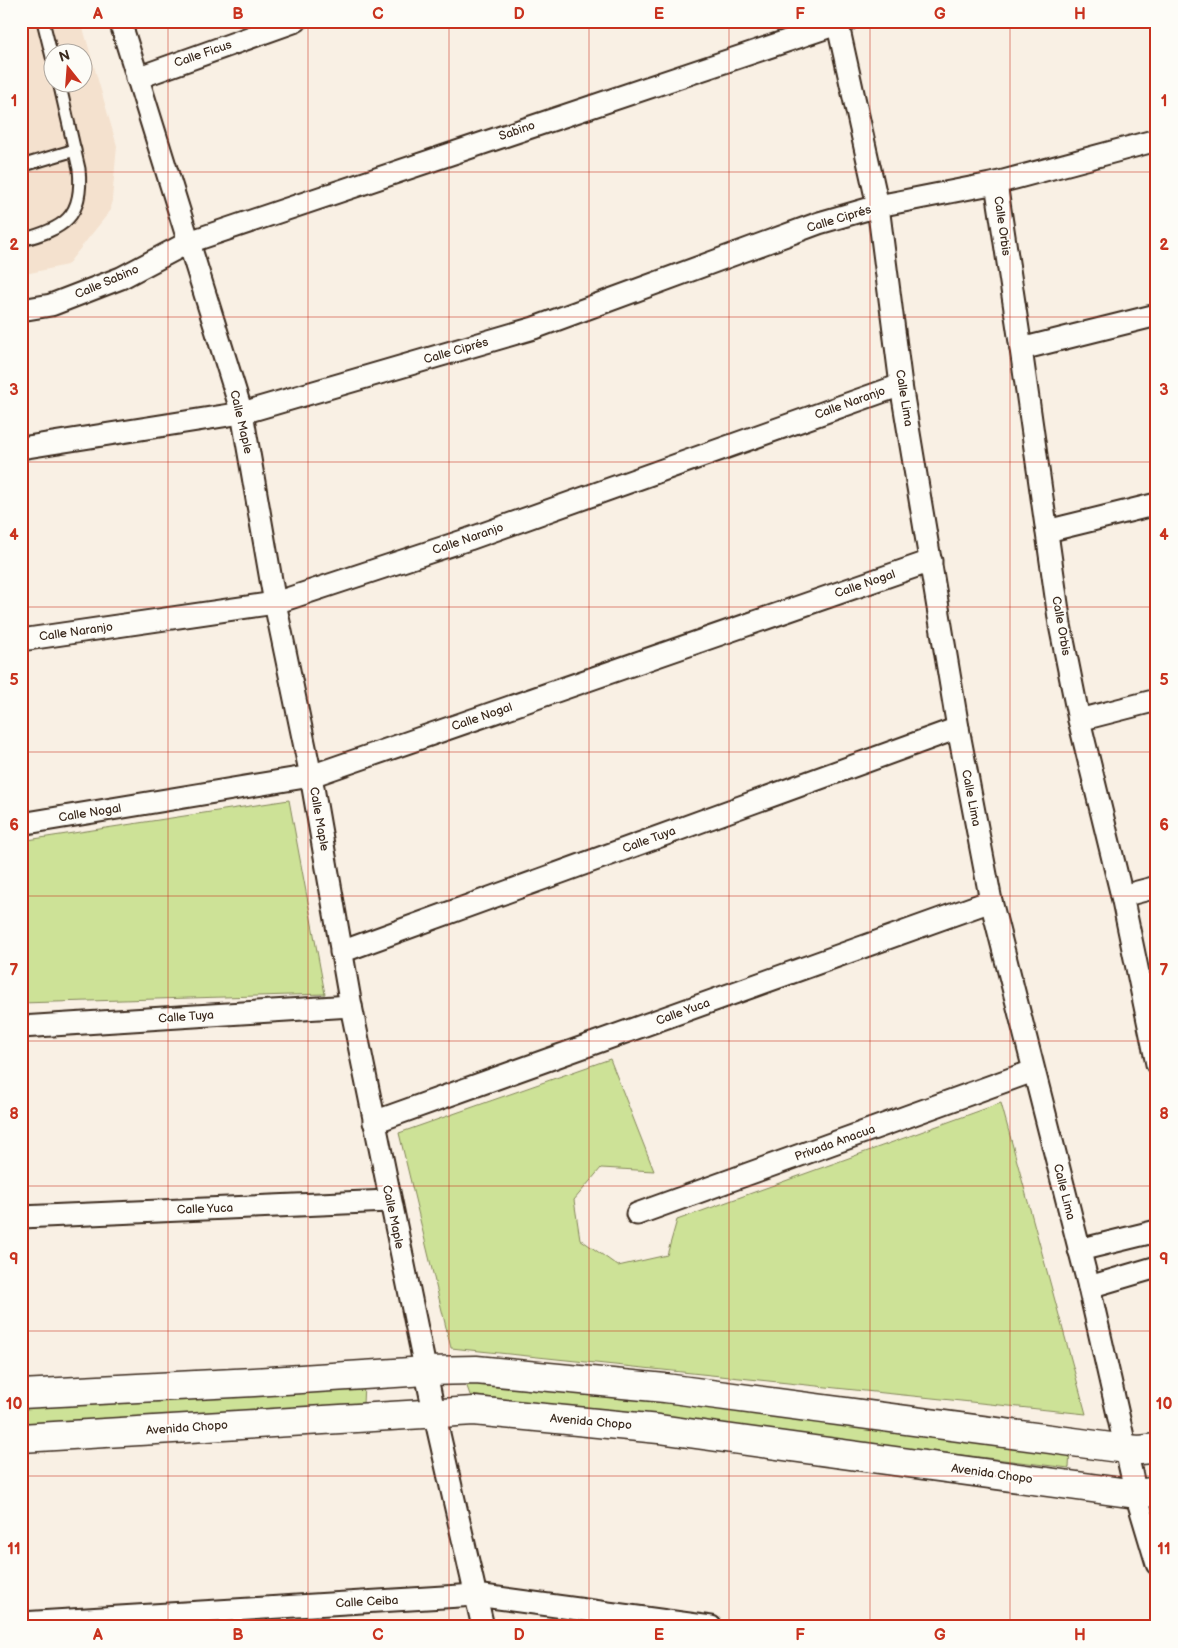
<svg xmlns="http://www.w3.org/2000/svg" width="1178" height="1648" font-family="'Balsamiq Sans',sans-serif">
<rect width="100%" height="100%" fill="#f9f0e4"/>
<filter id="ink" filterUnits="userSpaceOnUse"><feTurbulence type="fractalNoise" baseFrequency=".02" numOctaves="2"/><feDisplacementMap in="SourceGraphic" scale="10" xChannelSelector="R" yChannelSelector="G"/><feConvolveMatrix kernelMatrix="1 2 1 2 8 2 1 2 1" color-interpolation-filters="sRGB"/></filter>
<g filter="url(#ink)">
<path fill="#f4e1ce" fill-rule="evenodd" d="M21 21H81L117 146 111 210 67 265 21 275ZM52 52H82V82H52Z"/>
<g fill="#cde297" stroke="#84865a">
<polygon points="289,800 325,994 21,1003 21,841"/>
<polygon points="610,1059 654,1171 601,1168 574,1200 580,1239 618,1266 667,1255 677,1220 1001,1103 1086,1414 451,1348 399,1133"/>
<polygon points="463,1375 1070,1450 1069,1468 470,1395"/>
<polygon points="364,1384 363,1404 21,1424 21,1404"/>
</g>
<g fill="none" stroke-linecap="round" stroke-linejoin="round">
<defs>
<g id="service">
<polyline points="43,21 52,57"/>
<polyline points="21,166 75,150"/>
<path d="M21 240C64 229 84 217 79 169L59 82"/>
</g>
<g id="minor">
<polyline points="120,21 242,413 275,603 311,776 351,1006 434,1412 483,1627"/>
<polyline points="837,21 878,206 901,385 958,728 991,901 1089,1287 1136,1494 1157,1564"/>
<polyline points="137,78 296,21"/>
<polyline points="996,183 1021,349 1060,625 1079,720 1122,896 1157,1064"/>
<polyline points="21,310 51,305 121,278 189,242 846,21"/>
<polyline points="1021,349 1157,315"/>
<polyline points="21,448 242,413 534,328 819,223 878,206 996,183 1157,140"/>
<polyline points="1047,531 1157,504"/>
<polyline points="21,640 275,603 469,539 901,385"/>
<polyline points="1079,720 1157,700"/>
<polyline points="21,824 311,776 931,561"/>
<polyline points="1122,896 1157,887"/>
<polyline points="341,952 958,728"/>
<polyline points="21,1027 351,1006"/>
<polyline points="374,1122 991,901"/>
<polyline points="637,1214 1033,1071"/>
<polyline points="21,1217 389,1201"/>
<polyline points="1079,1250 1157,1231"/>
<polyline points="1089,1287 1157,1267"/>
<polyline points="21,1623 476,1595 711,1627"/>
</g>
<g id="tertiary">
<polyline points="21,1394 254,1382 426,1371 476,1370 665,1388 1126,1449 1140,1450 1157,1448"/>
<polyline points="21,1438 474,1411 659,1429 1136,1494 1157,1491"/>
</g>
</defs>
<use href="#service" stroke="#3b2a1e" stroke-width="15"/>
<use href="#minor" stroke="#3b2a1e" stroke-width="25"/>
<use href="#tertiary" stroke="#3b2a1e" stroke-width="31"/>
<use href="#service" stroke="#fdfcf7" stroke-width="11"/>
<use href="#minor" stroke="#fdfcf7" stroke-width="21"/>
<use href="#tertiary" stroke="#fdfcf7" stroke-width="28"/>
</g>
</g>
<path fill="none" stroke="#c8321e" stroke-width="1" stroke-opacity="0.55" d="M168 21V1627M308 21V1627M449 21V1627M589 21V1627M729 21V1627M870 21V1627M1010 21V1627M21 172H1157M21 317H1157M21 462H1157M21 607H1157M21 752H1157M21 896H1157M21 1041H1157M21 1186H1157M21 1331H1157M21 1476H1157"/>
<g text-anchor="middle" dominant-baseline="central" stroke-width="4" stroke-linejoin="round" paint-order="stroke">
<g font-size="12" fill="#3b2a1e" stroke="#fdfcf7">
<text transform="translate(203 54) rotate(-19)">Calle Ficus</text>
<text transform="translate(517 131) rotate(-19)">Sabino</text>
<text transform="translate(839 219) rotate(-17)">Calle Ciprés</text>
<text transform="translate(1002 226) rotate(82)">Calle Orbis</text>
<text transform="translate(107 282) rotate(-23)">Calle Sabino</text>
<text transform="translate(456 351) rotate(-16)">Calle Ciprés</text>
<text transform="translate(904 398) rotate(81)">Calle Lima</text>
<text transform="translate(850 403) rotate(-20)">Calle Naranjo</text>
<text transform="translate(241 422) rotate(77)">Calle Maple</text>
<text transform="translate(468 539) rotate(-19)">Calle Naranjo</text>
<text transform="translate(865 584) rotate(-19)">Calle Nogal</text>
<text transform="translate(1061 626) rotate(80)">Calle Orbis</text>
<text transform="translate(76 632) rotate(-8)">Calle Naranjo</text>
<text transform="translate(482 717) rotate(-19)">Calle Nogal</text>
<text transform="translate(971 798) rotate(79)">Calle Lima</text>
<text transform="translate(90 813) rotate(-9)">Calle Nogal</text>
<text transform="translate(319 819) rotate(80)">Calle Maple</text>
<text transform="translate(649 840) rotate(-20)">Calle Tuya</text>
<text transform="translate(683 1012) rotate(-20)">Calle Yuca</text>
<text transform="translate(186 1017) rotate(-4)">Calle Tuya</text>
<text transform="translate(835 1143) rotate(-20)">Privada Anacua</text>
<text transform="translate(1064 1192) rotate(76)">Calle Lima</text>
<text transform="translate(205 1209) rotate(-2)">Calle Yuca</text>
<text transform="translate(393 1217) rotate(78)">Calle Maple</text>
<text transform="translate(591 1422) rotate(5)">Avenida Chopo</text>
<text transform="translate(187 1428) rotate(-4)">Avenida Chopo</text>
<text transform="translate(992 1474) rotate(8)">Avenida Chopo</text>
<text transform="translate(367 1602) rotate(-3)">Calle Ceiba</text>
</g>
</g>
<rect width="1178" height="1648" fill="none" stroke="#fdfcf7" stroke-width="55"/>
<g transform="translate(68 68) rotate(343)"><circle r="24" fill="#fdfcf7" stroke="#afa8a0"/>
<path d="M0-4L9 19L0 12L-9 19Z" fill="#c8321e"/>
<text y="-8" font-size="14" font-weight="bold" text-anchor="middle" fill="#3b2a1e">N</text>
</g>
<rect x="28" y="28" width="1122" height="1592" fill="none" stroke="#c8321e" stroke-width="2"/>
<g font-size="16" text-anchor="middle" font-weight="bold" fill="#c8321e">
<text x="98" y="19">A</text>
<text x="238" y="19">B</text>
<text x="378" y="19">C</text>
<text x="519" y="19">D</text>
<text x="659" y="19">E</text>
<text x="800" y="19">F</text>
<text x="940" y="19">G</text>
<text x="1080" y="19">H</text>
<text x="14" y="106">1</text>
<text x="1164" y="106">1</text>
<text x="14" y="250">2</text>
<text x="1164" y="250">2</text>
<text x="14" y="395">3</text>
<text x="1164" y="395">3</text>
<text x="14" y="540">4</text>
<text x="1164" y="540">4</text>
<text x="14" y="685">5</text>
<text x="1164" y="685">5</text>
<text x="14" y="830">6</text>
<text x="1164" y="830">6</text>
<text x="14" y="975">7</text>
<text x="1164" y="975">7</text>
<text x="14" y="1119">8</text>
<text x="1164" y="1119">8</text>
<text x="14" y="1264">9</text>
<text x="1164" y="1264">9</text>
<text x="14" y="1409">10</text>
<text x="1164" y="1409">10</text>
<text x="14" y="1554">11</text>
<text x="1164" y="1554">11</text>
<text x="98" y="1640">A</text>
<text x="238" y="1640">B</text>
<text x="378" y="1640">C</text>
<text x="519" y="1640">D</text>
<text x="659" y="1640">E</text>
<text x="800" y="1640">F</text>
<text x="940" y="1640">G</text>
<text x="1080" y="1640">H</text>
</g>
</svg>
